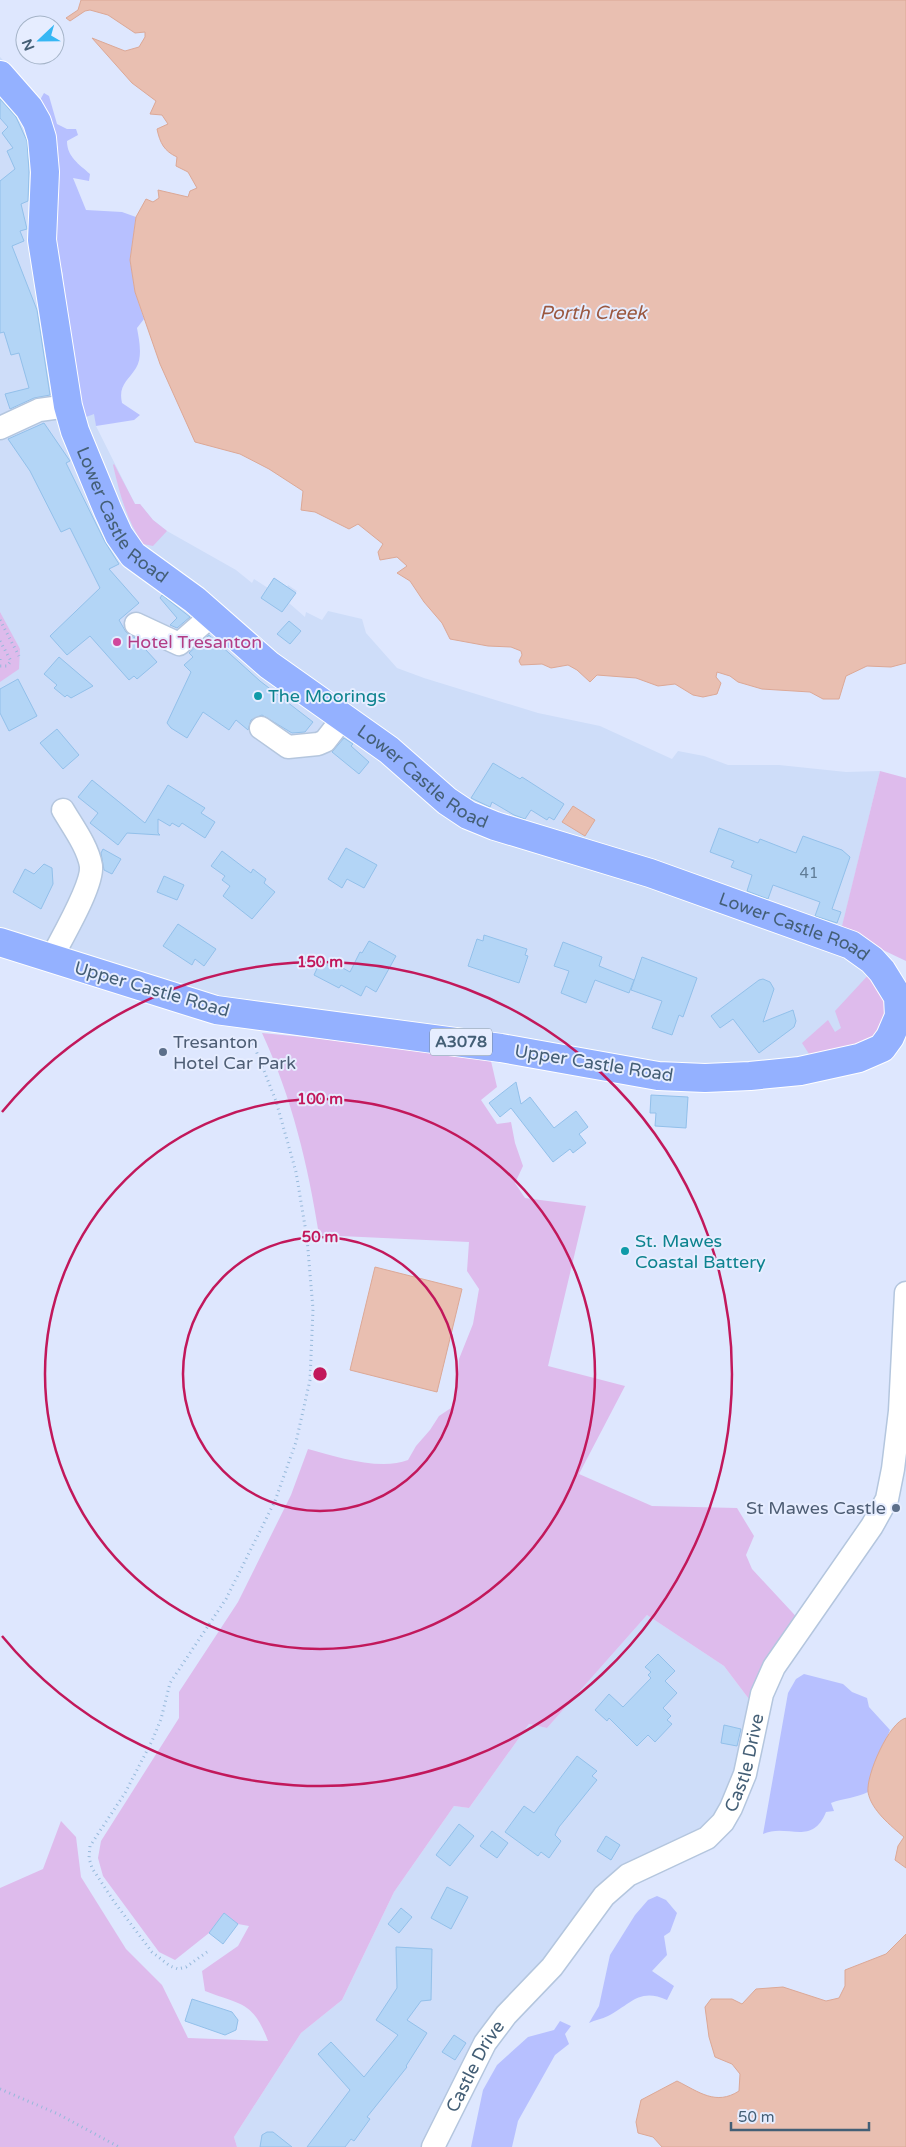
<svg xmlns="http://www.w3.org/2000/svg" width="906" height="2147" font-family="'Varela Round',sans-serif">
<rect width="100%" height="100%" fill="#dee7fe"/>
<g fill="#ceddf9">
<polygon points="0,57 40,100 58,148 54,240 63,275 63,335 95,414 96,426 135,504 140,504 153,520 167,531 236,570 252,583 254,579 268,588 274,578 287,587 288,585 297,591 289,603 305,617 306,612 322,620 328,611 362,619 366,633 397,668 424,678 538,713 600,726 672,759 678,751 704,756 728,765 779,765 846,772 880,771 839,940 862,952 895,1027 750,1076 271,1019 0,942"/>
<polygon points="647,1615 724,1666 758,1711 731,1808 651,1863 506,2015 433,2147 237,2147 234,2137 301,2033 342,2000 394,1892 454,1806 469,1808 529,1724 547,1728"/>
</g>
<g fill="#debbec">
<path d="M114 464 135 504H140L153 520 167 531 153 546 143 544C126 518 120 495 113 465Z"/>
<polygon points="0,612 20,649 19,669 0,682"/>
<polygon points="880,771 906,778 906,961 841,930"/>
<polygon points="872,971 891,1008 883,1033 861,1048 809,1054 802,1043 828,1020 835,1032 841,1028 835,1011"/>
<path d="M262 1033 355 1042 491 1061 497 1087 481 1100 497 1124 511 1122 515 1143 523 1166 515 1183 525 1198 586 1206 548 1366 625 1386 579 1474 652 1506 737 1508 754 1536 746 1555 752 1569 804 1625 758 1711 724 1666 647 1615 547 1728 529 1724 469 1808 454 1806 394 1892 342 2000 301 2033 234 2137 237 2147H0V1888L43 1869 61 1821 76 1837 81 1877 126 1949 162 1985 188 2038 268 2041C253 2001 241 2005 205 1991L202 1971 238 1946 249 1926 238 1924 224 1913 209 1933 175 1960 159 1952 103 1876 98 1858 101 1841 179 1718V1692L238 1602 291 1495 308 1449C336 1457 381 1471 408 1460L416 1446 430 1430 439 1416 451 1408 456 1396 459 1359 473 1324 479 1289 467 1271 469 1242 319 1235C308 1165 292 1098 262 1033Z"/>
</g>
<g fill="#b7c0ff">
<path d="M44 93 49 96 57 124 67 129H76L78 135 67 141C67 157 79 164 90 174L89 181 73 178 86 210 122 212 136 217 130 260 135 292 144 319 137 328C139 339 143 357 136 368 128 381 118 385 122 403L140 415 134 420 96 426 94 414 78 420 63 335V275L54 240 58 148 40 100Z"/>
<path d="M804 1674 843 1684 852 1692 867 1698 869 1707 890 1730 871 1775 868 1792C856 1798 844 1798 831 1803L834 1811 826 1812C812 1847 787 1823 763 1834L788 1693 796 1679Z"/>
<path d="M657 1896 666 1900 677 1913 670 1932 664 1936 667 1955 652 1971 674 1986 667 2000C639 1987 630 2005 608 2016 602 2019 595 2020 589 2023L599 2006 610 1955 635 1915 648 1900Z"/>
<polygon points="560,2021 571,2026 565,2034 569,2044 555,2055 518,2121 512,2147 471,2147 483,2090 497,2065 528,2037 554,2030"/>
</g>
<g fill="#e9bfb1" stroke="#dca896">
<path d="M81 0H906V663L891 667 867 666 846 676 839 699H823L810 692 762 689 738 682 730 676 717 672 716 677 721 683 717 694 703 697 693 695 675 684 658 686 636 678 597 675 590 682 577 670 568 665 551 668 542 664 521 665 519 661 522 655 521 651 511 647 488 646 450 639 442 623 424 602 410 581 397 573 407 566 397 557 380 560 378 552 383 544 358 524 349 529 315 512 301 510 303 491 269 469 240 454 195 442 160 364 135 292 130 260 136 217 146 199 153 202 159 198 158 190 188 197 190 191 197 188 188 172 176 166 177 157C164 151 160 143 157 129L168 124 162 115 150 114 156 101 132 83 92 38 125 51 139 47 145 37V32L135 33 108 15 90 10 85 11 70 21 66 18 78 10Z"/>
<polygon points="573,806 595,820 585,836 562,822"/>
<polygon points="375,1267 462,1289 437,1392 350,1370"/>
<path d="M906 1718V1868L895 1860 898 1846 904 1837C891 1826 871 1810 868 1792 866 1775 889 1722 906 1718Z"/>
<path d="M906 1934V2147H662L653 2137 638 2133 636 2122 641 2100 677 2081C699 2092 716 2106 739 2091L740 2074 732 2064 715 2057 709 2037 705 2007 711 1999H732L742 2004 756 1989 783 1987 826 2001 839 1998 845 1986V1970L886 1954Z"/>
</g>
<g fill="#b3d5f6" stroke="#92c0ea">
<polygon points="0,99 16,117 27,141 29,172 28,201 21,204 27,229 20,231 24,241 12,246 37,310 50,395 34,398 10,409 5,394 29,388 19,353 11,355 4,332 0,333 0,181 15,169 7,151 13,148 2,133 8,127 0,118"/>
<polygon points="44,423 70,461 66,463 105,542 119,564 109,569 139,603 119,620 126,632 135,638 157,662 137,679 134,676 129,680 90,636 67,655 50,636 100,588 70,528 61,532 30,471 8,439"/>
<polygon points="274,578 296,593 282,612 261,598"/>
<polygon points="162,595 190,617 177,628 170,625 177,618 160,598"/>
<polygon points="289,621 301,631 290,644 277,634"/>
<polygon points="209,635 260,681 313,722 305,732 292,733 262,715 251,720 248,730 236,720 229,730 203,712 187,738 171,728 167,723 191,672 184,665 193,657 189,653"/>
<polygon points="59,657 93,686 71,698 67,695 65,697 54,688 57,685 44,674"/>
<polygon points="18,679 37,716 9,731 0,713 0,689"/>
<polygon points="57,729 79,755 63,769 40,743"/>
<polygon points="344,738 353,744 351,746 369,762 359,774 332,752"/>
<polygon points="493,763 520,779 522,777 564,804 554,820 549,817 547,820 531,810 525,819 514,815 492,802 490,807 471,798"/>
<polygon points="92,780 145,823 168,785 205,808 201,813 215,822 205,838 182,823 179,827 172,823 170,826 158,819 158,833 160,835 127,833 118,845 90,823 98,813 78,797"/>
<polygon points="719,828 758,843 760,839 796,853 803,836 842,850 850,857 832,909 841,912 837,923 815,916 820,902 773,885 768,899 747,891 752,875 731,867 734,861 710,852"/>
<polygon points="346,848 377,865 364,888 347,879 342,888 328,879"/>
<polygon points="103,849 121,859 112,874 104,870 101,853"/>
<polygon points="222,851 251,873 253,869 266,879 264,883 275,892 252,919 223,896 230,886 222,880 225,876 211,866"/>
<polygon points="44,864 52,868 53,884 41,909 13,892 25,869 34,874"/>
<polygon points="164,876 184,885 177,900 157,892"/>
<polygon points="178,924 216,949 204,966 195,959 192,965 163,946"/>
<polygon points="484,935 527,949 525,955 528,956 519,983 468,966 477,939 483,941"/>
<polygon points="369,941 396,956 376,992 366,986 361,996 341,985 339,988 314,975 320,962 330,966 332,962 350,972 360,952 362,953"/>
<polygon points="563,942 602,957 599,966 634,980 629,993 595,980 586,1003 561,993 569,971 554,966"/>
<polygon points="642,957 697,978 683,1017 679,1015 672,1035 652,1028 662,1001 631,990"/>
<polygon points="763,979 770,982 774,989 763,1022 793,1010 796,1021 794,1027 759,1053 733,1019 720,1028 711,1016 759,980"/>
<polygon points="516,1082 521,1104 530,1097 554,1128 576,1111 588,1127 579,1134 586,1143 573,1153 570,1149 553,1162 511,1108 500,1117 489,1103"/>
<polygon points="651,1095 688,1097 686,1128 655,1126 656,1113 650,1113"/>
<polygon points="658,1654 675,1671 665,1681 677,1693 663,1708 671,1716 667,1720 672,1724 655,1742 648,1735 637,1746 609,1718 607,1721 595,1710 609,1694 623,1707 651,1678 648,1675 651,1672 645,1667"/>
<polygon points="724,1725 741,1729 737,1746 721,1743"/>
<polygon points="577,1756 597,1771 592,1776 597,1780 559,1827 555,1835 561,1841 549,1858 541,1852 538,1856 505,1832 524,1806 534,1813"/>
<polygon points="459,1824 474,1836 450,1866 436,1855"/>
<polygon points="492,1831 508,1843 497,1858 480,1846"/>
<polygon points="606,1836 620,1845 611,1860 597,1851"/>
<polygon points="447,1887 468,1897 451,1929 431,1918"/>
<polygon points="401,1908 412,1917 399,1933 388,1924"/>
<polygon points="224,1913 238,1924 223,1944 209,1933"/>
<polygon points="396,1947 432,1949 431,2000 421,2001 407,2020 427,2033 406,2066 407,2067 367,2117 370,2119 354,2141 351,2139 345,2147 307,2147 350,2090 318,2054 331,2042 364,2077 398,2035 376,2020 397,1988"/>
<polygon points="192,1999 232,2012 238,2020 236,2030 225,2035 185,2021"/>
<polygon points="454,2035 466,2043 455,2060 442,2052"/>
<polygon points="267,2132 273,2132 292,2147 260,2147 262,2135"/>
</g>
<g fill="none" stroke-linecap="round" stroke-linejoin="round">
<defs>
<g id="minor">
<polyline points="0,428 39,410 68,406"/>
<polyline points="136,624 179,644 211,616"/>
<polyline points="261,728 288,747 318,744 325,741 343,718"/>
<path d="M51 959C61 939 93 886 91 866 88 847 73 827 63 810"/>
<path id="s1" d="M433 2147 485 2043 506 2015 552 1967 604 1896 628 1875 707 1838 723 1822 731 1808 745 1774 762 1694 774 1667 872 1526 887 1499 893 1469 900 1411 906 1293"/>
</g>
<g id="major">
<path id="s2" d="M0 75 29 108 37 122 42 138 45 172 42 240 68 406 75 431 108 511 119 535 133 555 195 600 269 665 389 750 447 801 468 815 495 826 650 873 851 945 872 960 882 971 898 997 899 1016 890 1037 882 1048 859 1058 800 1071 750 1076 705 1078 658 1076 501 1048 216 1010 0 942"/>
</g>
</defs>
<use href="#minor" stroke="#b4c6de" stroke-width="25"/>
<use href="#major" stroke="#fff" stroke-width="30"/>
<g stroke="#96b9da" stroke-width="3" stroke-dasharray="1 4" stroke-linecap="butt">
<polyline points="0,620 19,656"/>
<polyline points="0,641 11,661 7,666 0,666"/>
<polyline points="0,659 0,661"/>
<polyline points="207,1952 186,1967 178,1969 170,1966 152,1952 115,1903 92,1868 89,1858 90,1846 125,1793 152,1741 161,1719 170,1683 226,1599 275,1501 296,1442 310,1380 313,1309 307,1238 296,1172 276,1101 251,1038"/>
<polyline points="0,2089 58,2114 119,2147"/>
</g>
<use href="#minor" stroke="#fff" stroke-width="22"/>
<use href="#major" stroke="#94b1ff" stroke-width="28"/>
</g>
<g fill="none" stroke="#c2185b" stroke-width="2.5">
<circle cx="320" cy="1374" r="137"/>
<circle cx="320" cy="1374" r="275"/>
<path d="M2 1112A412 412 0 1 1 2 1636"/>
</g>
<circle fill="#d1479c" stroke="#e6edff" stroke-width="2" cx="117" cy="642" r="5"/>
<g fill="#0f9aa8" stroke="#e6edff" stroke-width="2">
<circle cx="258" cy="696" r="5"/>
<circle cx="625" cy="1251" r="5"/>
</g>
<g fill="#5c6f8a" stroke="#e6edff" stroke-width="2">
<circle cx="163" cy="1052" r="5"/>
<circle cx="896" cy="1508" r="5"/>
</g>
<g text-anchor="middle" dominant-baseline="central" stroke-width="4" stroke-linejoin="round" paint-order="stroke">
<g font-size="15" fill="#607c96">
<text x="809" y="873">41</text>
</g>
<rect fill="#e6edff" stroke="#758a9f" stroke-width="1" x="430" y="1028.5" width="62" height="27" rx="4"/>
<g font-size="16" font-weight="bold" fill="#445f76">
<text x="461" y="1042">A3078</text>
</g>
<g font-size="18" fill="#445f76" stroke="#e6edff">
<text stroke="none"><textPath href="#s2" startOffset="471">Lower Castle Road</textPath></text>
<text stroke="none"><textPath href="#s2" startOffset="876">Lower Castle Road</textPath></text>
<text stroke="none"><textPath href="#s2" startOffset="1280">Lower Castle Road</textPath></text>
<text transform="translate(152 989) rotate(16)">Upper Castle Road</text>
<text transform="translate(594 1063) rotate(9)">Upper Castle Road</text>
<text stroke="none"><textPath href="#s1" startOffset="511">Castle Drive</textPath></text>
<text stroke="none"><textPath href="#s1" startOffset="91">Castle Drive</textPath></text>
</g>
<g font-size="18" fill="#b23c85" stroke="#e6edff" text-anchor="start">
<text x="127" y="642">Hotel Tresanton</text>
</g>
<g font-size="18" fill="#0d838f" stroke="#e6edff" text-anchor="start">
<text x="268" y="696">The Moorings</text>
<text x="635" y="1241">St. Mawes<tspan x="635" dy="21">Coastal Battery</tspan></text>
</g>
<g font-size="18" fill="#4e5e75" stroke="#e6edff" text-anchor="start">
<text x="173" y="1042">Tresanton<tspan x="173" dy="21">Hotel Car Park</tspan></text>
<text x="886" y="1508" text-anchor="end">St Mawes Castle</text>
</g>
<g font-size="19" font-style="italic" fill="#9b5840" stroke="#e6edff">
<text x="593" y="313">Porth Creek</text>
</g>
</g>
<circle cx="320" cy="1374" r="8" fill="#c2185b" stroke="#e6edff" stroke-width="2.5"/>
<g font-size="15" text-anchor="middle" font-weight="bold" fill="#c2185b" stroke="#e6edff" stroke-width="4" stroke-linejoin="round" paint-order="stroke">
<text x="320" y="967">150 m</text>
<text x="320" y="1104">100 m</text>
<text x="320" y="1242">50 m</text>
</g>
<g transform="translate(40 40) rotate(248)"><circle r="24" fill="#e6edff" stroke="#a5b4c8"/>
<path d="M0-4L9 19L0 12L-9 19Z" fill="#36b7f4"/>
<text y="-8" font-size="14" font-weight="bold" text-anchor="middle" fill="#445f76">N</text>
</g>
<path d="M731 2122v8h138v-8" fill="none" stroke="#445f76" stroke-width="2.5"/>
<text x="738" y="2122" font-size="15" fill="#445f76" stroke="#e6edff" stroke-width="4" paint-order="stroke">50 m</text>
</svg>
